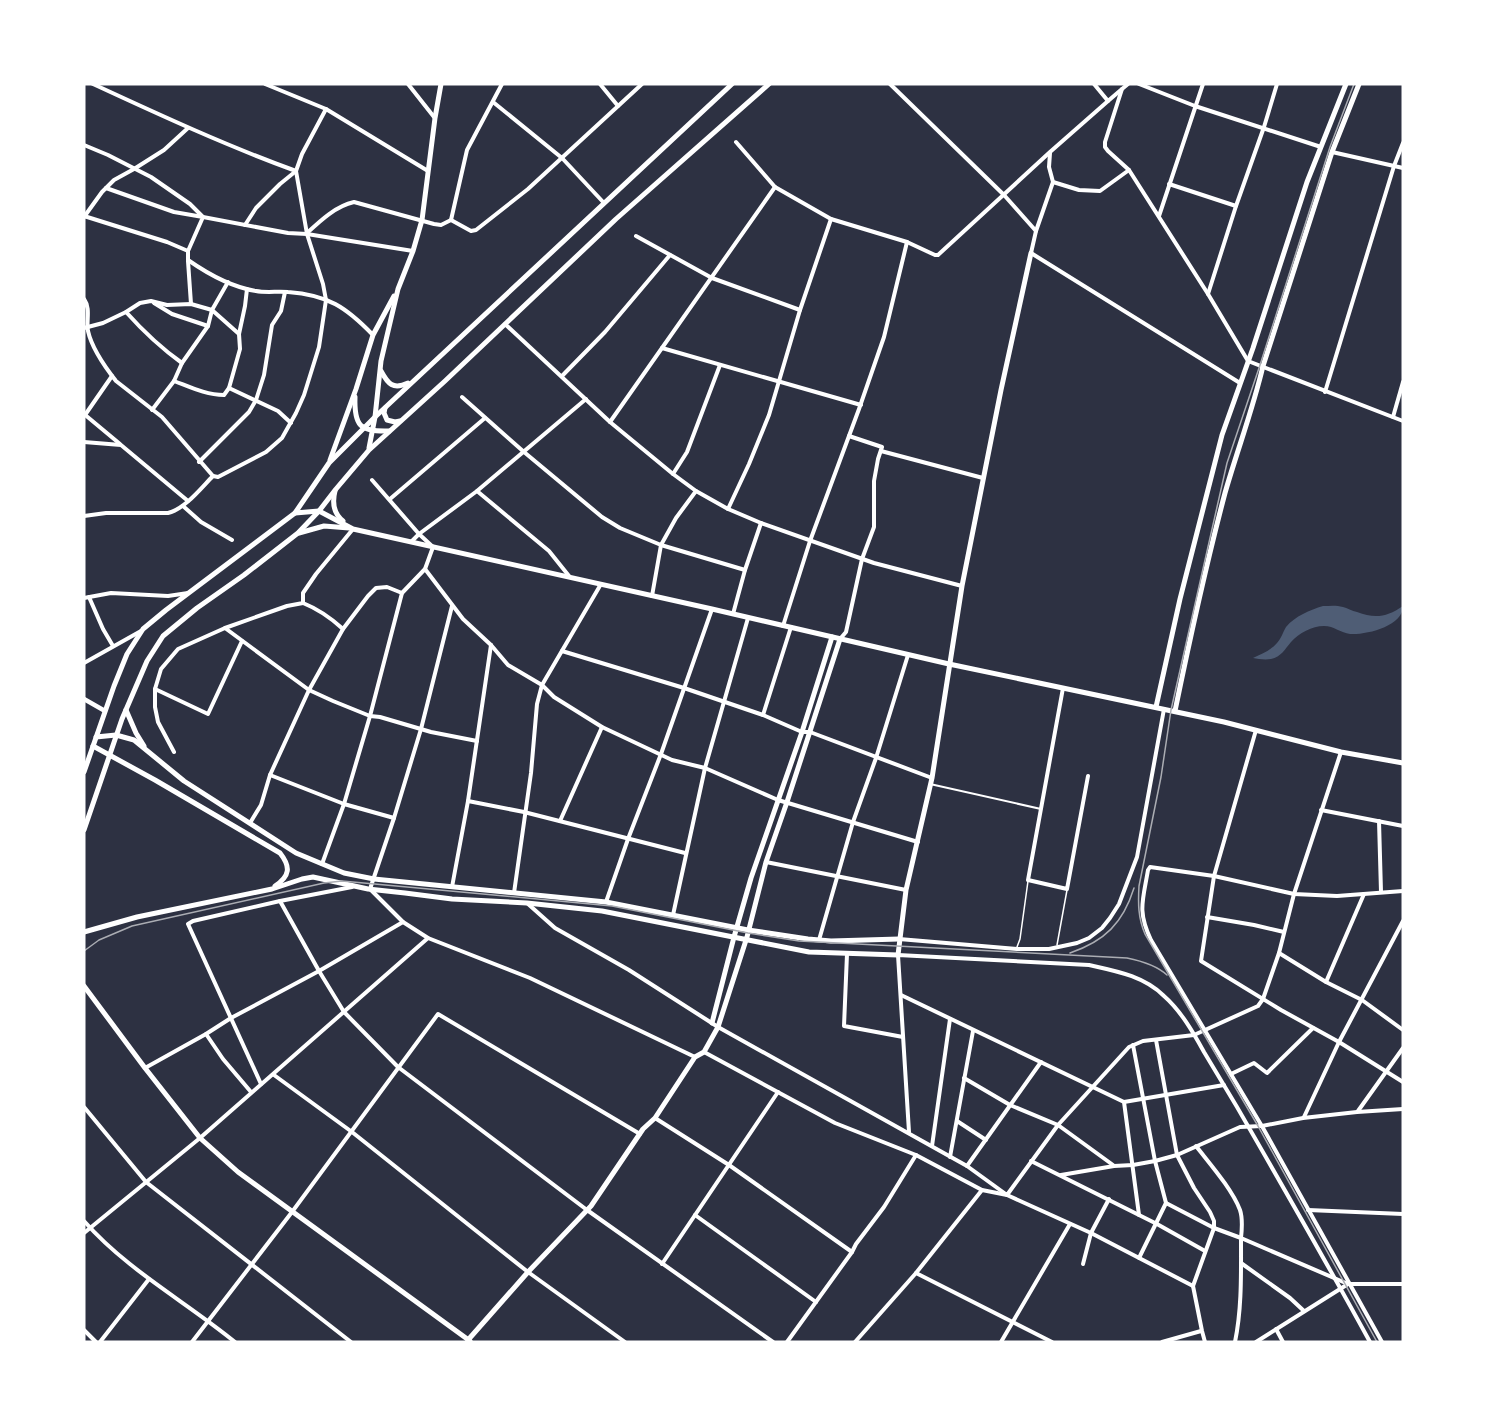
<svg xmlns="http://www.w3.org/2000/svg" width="1487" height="1426" font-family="Roboto,sans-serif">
<rect width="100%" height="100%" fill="#2d3142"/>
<path fill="#4f5d75" d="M1323 606C1330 606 1336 605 1343 607 1347 608 1352 611 1357 612 1375 619 1387 617 1403 606 1403 626 1367 635 1350 634 1341 633 1334 626 1324 626 1312 626 1299 633 1291 642 1285 649 1281 657 1271 659 1265 660 1258 659 1253 658 1261 654 1270 651 1277 643 1281 639 1283 632 1286 627 1295 616 1310 610 1323 606Z"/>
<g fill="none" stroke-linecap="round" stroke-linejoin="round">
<g stroke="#fff" stroke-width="1.5">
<polyline points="1057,945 1067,890"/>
<polyline points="1017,947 1020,939 1028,881"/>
</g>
<polyline stroke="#fff" stroke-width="2" points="930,784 1041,809"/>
<g stroke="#fff" stroke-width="4">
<path d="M93 84C160 115 227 146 296 171L280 184 256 208 245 225"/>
<polyline points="265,84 326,109 428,171"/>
<polyline points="408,84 434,117"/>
<polyline points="600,84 618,106"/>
<polyline points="890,84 1004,195 1036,231"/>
<polyline points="1094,84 1108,101 1122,89"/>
<polyline points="1128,84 1122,89 1105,142 1105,147 1108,151 1129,170 1208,294 1248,361 1403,421"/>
<polyline points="1139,84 1195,106 1321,147"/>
<polyline points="493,102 562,158 604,203"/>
<polyline points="736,142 775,187 831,219 907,242 935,255 938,255 1050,152 1108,101"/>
<polyline points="84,145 108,155 151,177 190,204 203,217 288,233 307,234 413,251"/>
<polyline points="1332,152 1403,168"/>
<polyline points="1050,153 1049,167 1053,182 1079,190 1100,191 1129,170"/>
<polyline points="1053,182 1036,231 1031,253 1240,383"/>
<polyline points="1169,184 1236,206"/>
<polyline points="106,188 174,212 203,217 188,251"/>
<path d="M84 216 167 242 188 251V260C208 274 231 287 256 291 266 293 278 291 288 292 328 295 346 307 373 335"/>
<polyline points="1159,216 1203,84"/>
<polyline points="84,217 102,192 114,180 134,169 164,150 188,128"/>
<polyline points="451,220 471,231 476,230 528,189 642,84"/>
<path d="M307 233C321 220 336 206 354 202L434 224 441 225 451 220 467 150 502 84"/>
<polyline points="636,236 712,278 800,310"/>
<polyline points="188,261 191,304"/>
<polyline points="1208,294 1236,206 1264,127 1277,84"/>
<path d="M84 299C91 309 86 320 88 331 92 349 105 367 116 381L162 417 213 476"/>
<polyline points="154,303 172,314 208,326"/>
<path d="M126 312C143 331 161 348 182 363"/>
<polyline points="505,324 610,422 673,474 696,491 728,509 761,523 874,563 962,586"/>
<polyline points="84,328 103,323 126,312 140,303 151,301 167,305 191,304 212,310 228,282"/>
<polyline points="239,334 245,306 247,289"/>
<polyline points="662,348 861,405"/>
<polyline points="562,376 605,332 670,255"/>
<path d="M174 381C190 387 206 395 224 395L229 388"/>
<polyline points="1325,392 1394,166 1403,143"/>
<polyline points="462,397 524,452 602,517 620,528 661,545 745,570"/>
<polyline points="152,410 174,381 182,363 208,326 212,310 239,334 240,349 229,388 278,411 291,423"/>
<polyline points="84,414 120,444"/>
<polyline points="85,415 112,376"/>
<polyline points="1393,417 1403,382"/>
<polyline points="610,422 775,187"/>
<polyline points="84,442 121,445 188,501"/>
<polyline points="881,451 983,478"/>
<polyline points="199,462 249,412 256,400 264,375 272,325 281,311 285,292"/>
<polyline points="673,474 687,452 720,365"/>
<polyline points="477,491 549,551 569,576"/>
<polyline points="390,499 485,418"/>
<polyline points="183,506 201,522 232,540"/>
<polyline points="728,509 749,464 769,415 800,310 831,219"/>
<path d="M84 516 106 513H168C185 509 201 488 213 476L218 477 266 452 282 438 296 413 304 395 319 347 326 300 323 284 307 234 296 171 302 154 326 109"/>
<polyline points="412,541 419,534 477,491 586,399"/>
<polyline points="425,569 463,619 491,645 508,665 542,685 554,697 602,727 672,760 705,768 778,800 918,842"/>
<polyline points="652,596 661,545 676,518 696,491"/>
<polyline points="89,597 103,629 113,646"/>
<polyline points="84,598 111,593 168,596 188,593"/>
<path d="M303 603C318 609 331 618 343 629"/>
<polyline points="452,606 421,729 394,818 370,889 403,922 428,938 530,978 695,1057"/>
<polyline points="733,614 745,570 761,523"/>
<polyline points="783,626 810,541 859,409 884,337 907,242"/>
<polyline points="225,628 309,690 333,701 370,716 380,717 431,732 477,741"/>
<polyline points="840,639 846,632 862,559 874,527 874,481 878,459 882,447 849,436"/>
<polyline points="562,651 684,688 763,715 802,732 810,732 932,778"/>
<polyline points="84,663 141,631"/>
<polyline points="1063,688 1028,880 1067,889 1088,776"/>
<polyline points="155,689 208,714 242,641"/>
<polyline points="763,715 791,627"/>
<polyline points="1256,730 1214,876 1201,961 1281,1010 1339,1042 1403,1082"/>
<polyline points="174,752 158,722 155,707 155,689 161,669 178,649 225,628 287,606 303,603 303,593 316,574 353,529"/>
<polyline points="270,775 344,804 394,818"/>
<polyline points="468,801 524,812 685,853"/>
<polyline points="1321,810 1403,826"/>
<polyline points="560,821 602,727"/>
<polyline points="1379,821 1381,892"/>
<polyline points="250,823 261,805 270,775 309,690 343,629 368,596 376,588 387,587 402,593"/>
<polyline points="766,862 906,890"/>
<polyline points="322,864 344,804 370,716 402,593 425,569 433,547 419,534 372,480"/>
<polyline points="452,887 468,801 491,645"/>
<polyline points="514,893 531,773 537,704 542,685 601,584"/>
<polyline points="280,901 319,971 344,1012 398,1067 587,1210 773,1342"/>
<polyline points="606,902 628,839 661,754 712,609"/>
<polyline points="527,903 555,928 629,970 718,1027 967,1166 1007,1195 1058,1125 1129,1047 1143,1041 1194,1035 1258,1006 1263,999 1279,953 1294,894 1341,752"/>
<polyline points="673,915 705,768 748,618"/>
<polyline points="1207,917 1254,925 1284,932"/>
<polyline points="899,939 1017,949 1049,949 1077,943 1089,938 1102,928 1110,918 1119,904 1137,857 1164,709"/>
<polyline points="819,940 853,822 876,758 908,655"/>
<polyline points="1279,953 1326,982 1362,1000 1403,1030"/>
<polyline points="847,954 844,1026 903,1037"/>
<polyline points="1326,982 1364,894"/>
<polyline points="901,995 1124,1102 1139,1215"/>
<polyline points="206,1034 223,1059 251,1092"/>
<polyline points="1156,1040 1177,1155 1194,1188 1210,1212 1214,1221 1214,1228 1193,1286 1202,1331 1205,1342"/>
<polyline points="1133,1045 1155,1161 1166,1203 1139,1258"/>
<polyline points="704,1052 835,1123 916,1155 982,1190 1007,1195 1091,1233 1193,1286"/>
<polyline points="145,1068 206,1034 231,1018 319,971 403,922"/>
<polyline points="1231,1074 1254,1063 1267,1073 1313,1028"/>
<polyline points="274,1075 352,1132 528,1272 625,1342"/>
<polyline points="964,1078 1010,1105 1058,1125 1113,1165"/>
<polyline points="261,1084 188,924 193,921 280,901 352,887"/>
<polyline points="1124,1102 1224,1085"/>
<polyline points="84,1107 146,1182 351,1342"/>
<polyline points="1358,1111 1403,1048"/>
<polyline points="1304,1117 1339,1042 1403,921"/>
<polyline points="655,1118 729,1165 852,1252"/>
<polyline points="957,1121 986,1140"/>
<path d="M909 1132 898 955 1089 965C1116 971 1144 976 1164 996 1181 1011 1193 1032 1204 1052 1215 1070 1226 1089 1237 1107 1282 1185 1327 1263 1370 1342"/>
<polyline points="932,1146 950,1019"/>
<path d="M1196 1146C1210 1164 1232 1189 1240 1210 1243 1219 1242 1229 1241 1238L1348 1284H1403"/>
<polyline points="950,1157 973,1031"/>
<polyline points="1031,1161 1157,1224 1205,1251"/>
<polyline points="967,1166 1041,1062"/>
<polyline points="1061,1175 1114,1166 1133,1165 1155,1161 1177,1155 1240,1127 1262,1126 1303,1118 1357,1112 1403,1109"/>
<path d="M1166 1203 1214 1228 1241 1238C1241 1273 1242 1308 1235 1342"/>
<polyline points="1308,1210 1403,1214"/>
<polyline points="695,1215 816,1302"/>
<path d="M84 1221C127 1270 185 1301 235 1342"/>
<polyline points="84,1233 200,1138 428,938"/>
<polyline points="1241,1263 1290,1298 1304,1311"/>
<polyline points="662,1264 778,1092"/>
<polyline points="1083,1264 1091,1233 1109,1199"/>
<polyline points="916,1273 1052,1342"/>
<polyline points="1276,1329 1283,1342"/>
<polyline points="84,1330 96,1342"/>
<polyline points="100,1342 149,1279"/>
<polyline points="192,1342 292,1212 438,1014 640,1134"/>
<polyline points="787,1342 852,1252 856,1244 884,1207 916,1155"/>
<polyline points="855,1342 916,1273 982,1190"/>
<polyline points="1001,1342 1070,1224"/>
<polyline points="1162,1342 1201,1331"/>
<polyline points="1256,1342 1348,1284"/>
<path d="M1382 1342 1263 1128 1151 940C1137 911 1143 900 1148 870L1150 867 1214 876 1294 894 1337 896 1403 891"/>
</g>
<polyline stroke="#fff" stroke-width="4.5" points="84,699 105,711"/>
<g stroke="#fff" stroke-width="5">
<polyline points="1156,707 1180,599 1222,435 1253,348 1307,182 1346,84"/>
<polyline points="126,710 136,733 144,746"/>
<path d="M1175 711C1190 638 1206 565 1225 493 1237 451 1253 409 1263 366L1332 152 1359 84"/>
<polyline points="96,737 116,735 134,740 184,781 296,853 344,873 374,879 606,902 748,930 808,939 831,941 899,939"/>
<path d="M93 746 155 780 280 853C291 867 290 876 275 886"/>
<polyline points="84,932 137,917 272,889 302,879 313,877 368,889 405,893 452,899 527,903 602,911 809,952 898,955 906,890 932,778 962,586 1001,390 1031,253"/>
<polyline points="84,986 145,1068 200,1138 238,1172 470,1341"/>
<polyline points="712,1023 734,937 751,878 802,732 832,637"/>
<polyline points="468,1340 528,1272 591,1206 643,1129 655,1118 695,1057 704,1052 718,1027 747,937 766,862 787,802 840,639"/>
</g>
<g stroke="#fff" stroke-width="5">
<path d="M381 371C388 384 393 390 408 383"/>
<path d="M355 397C354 426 360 432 389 431"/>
<polyline points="385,408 384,413 387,420 395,422 400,421"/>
<polyline points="369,448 375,417 381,361 398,289 413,251 422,220 435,118 441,84"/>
<polyline points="330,460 356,389 373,335 394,296"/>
<path d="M335 491C332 503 333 513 343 521"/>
<polyline points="295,513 319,511 353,529 712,609 949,664 1224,722 1341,752 1403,763"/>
<polyline points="299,533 324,526 349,528"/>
<polyline points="84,772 114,686 127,654 143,629 166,610 295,513 329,463 375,417 732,84"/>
<polyline points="84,830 122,719 147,661 163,636 197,608 244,575 298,533 319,511 336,489 369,450 445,381 616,219 769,84"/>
</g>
<g stroke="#abadb3" stroke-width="1.5">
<path d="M1354 84 1330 147 1260 365 1227 463 1171 710 1161 777 1139 886C1138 903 1138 918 1145 934L1258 1126 1377 1342"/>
<path d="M84 951 99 940 132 926 324 883 342 881 612 906 748 933 799 941 1127 958C1142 961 1156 965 1167 975"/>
<path d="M1070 953C1105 941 1123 923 1134 888"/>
</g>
</g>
<rect width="1487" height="1426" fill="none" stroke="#ffffff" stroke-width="171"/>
</svg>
